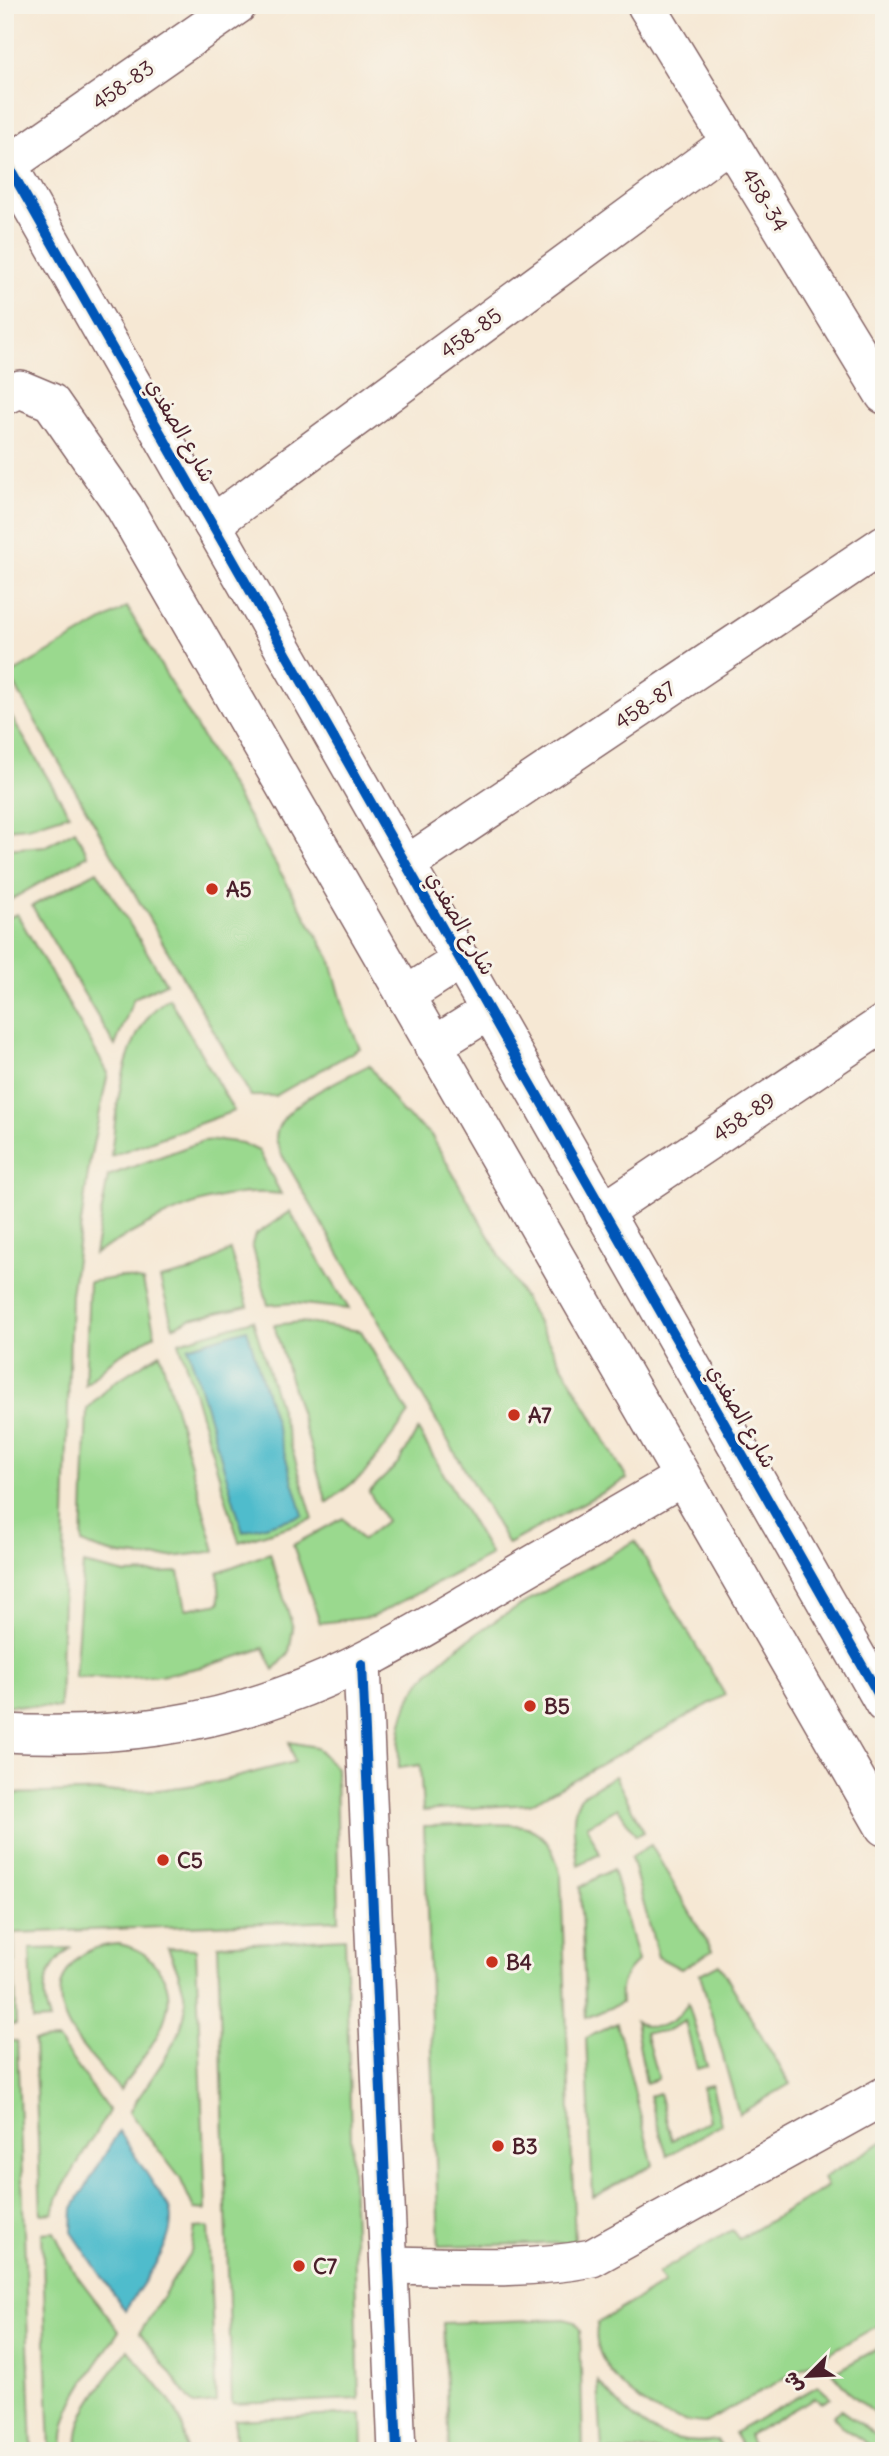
<svg xmlns="http://www.w3.org/2000/svg" width="889" height="2456" font-family="Delius,'Playpen Sans Arabic',sans-serif">
<rect width="100%" height="100%" fill="#f7f3e8"/>
<filter id="ink" filterUnits="userSpaceOnUse"><feTurbulence type="fractalNoise" baseFrequency=".0143" numOctaves="2"/><feDisplacementMap in="SourceGraphic" scale="14" xChannelSelector="R" yChannelSelector="G"/><feConvolveMatrix kernelMatrix="1 2 1 2 8 2 1 2 1" color-interpolation-filters="sRGB"/></filter>
<filter id="wash" filterUnits="userSpaceOnUse"><feTurbulence type="fractalNoise" baseFrequency=".00686" numOctaves="4" result="noise"/><feDisplacementMap in="SourceGraphic" scale="28" xChannelSelector="R" yChannelSelector="G"/><feGaussianBlur stdDeviation="1.57" result="paint"/><feColorMatrix in="noise" values="0 0 0 0 0 0 0 0 0 0 0 0 0 0 0 0 0 1.4 0 .05"/><feComposite in="paint" operator="in"/></filter>
<g filter="url(#wash)">
<rect width="100%" height="100%" fill="#f6e8d4"/>
<g fill="#9ad98e" stroke="#727c5c" stroke-width="2">
<polygon points="127,607 330,958 346,1016 360,1048 275,1096 251,1096 9,675"/>
<polygon points="5,706 69,814 28,827 5,829"/>
<polygon points="75,830 88,855 5,903 5,849 46,846"/>
<polygon points="97,871 166,983 134,998 115,1046 32,906"/>
<polygon points="17,914 108,1073 90,1159 71,1295 60,1708 5,1705 5,919"/>
<path d="M169 998 234 1111 111 1156C117 1106 122 1027 169 998Z"/>
<path d="M369 1065 401 1111 431 1135 627 1479 508 1544 282 1155C280 1150 277 1143 276 1139 275 1105 344 1079 369 1065Z"/>
<path d="M220 1140 242 1143 259 1151 281 1194C210 1185 154 1221 94 1254L108 1176 203 1141Z"/>
<polygon points="290,1212 349,1309 293,1303 268,1305 252,1244 255,1235"/>
<polygon points="230,1250 248,1306 190,1319 173,1327 160,1279 197,1270"/>
<polygon points="121,1277 143,1281 155,1335 117,1356 85,1385 89,1282"/>
<polygon points="253,1320 313,1519 239,1542 179,1342"/>
<polygon points="300,1322 361,1331 409,1414 364,1474 327,1503 274,1325"/>
<path d="M160 1353 215 1551C170 1559 125 1563 82 1543L87 1409 113 1383Z"/>
<polygon points="418,1430 491,1555 372,1617 320,1623 293,1545 343,1518 362,1540 386,1521 369,1492 398,1464"/>
<path d="M635 1541 725 1695 530 1804 423 1811 420 1765 399 1768C398 1742 400 1719 412 1695 442 1639 577 1575 635 1541Z"/>
<path d="M270 1553 293 1628 289 1653 274 1670 264 1648C198 1671 145 1683 75 1677L83 1564 126 1574 179 1572 186 1609 220 1603 218 1572Z"/>
<polygon points="289,1742 316,1747 336,1768 339,1920 14,1933 16,2025 5,2025 5,1794 158,1790 217,1782 294,1762"/>
<path d="M615 1776 644 1832 636 1836 618 1808 587 1826 600 1854 578 1865C576 1847 568 1812 581 1797 590 1789 605 1782 615 1776Z"/>
<path d="M424 1826C444 1826 515 1821 529 1828 550 1838 556 1857 561 1877L575 2243 439 2246Z"/>
<polygon points="651,1845 712,1951 681,1969 658,1957 631,1857"/>
<path d="M613 1869 638 1961C624 1973 619 1984 621 2003L586 2018 580 1887Z"/>
<polygon points="345,1938 359,2399 232,2404 218,1945"/>
<path d="M119 1944C138 1948 148 1954 159 1970 189 2009 141 2058 120 2090 94 2058 40 2015 68 1970 80 1951 98 1945 119 1944Z"/>
<path d="M70 1948C46 1969 38 1989 50 2020L33 2021 30 1949Z"/>
<path d="M168 1948 196 1949 206 2210 194 2209 180 2178 129 2112C145 2086 182 2041 185 2011 187 1991 176 1966 168 1948Z"/>
<polygon points="719,1964 790,2084 739,2114 700,1974"/>
<path d="M688 2003 707 2066 697 2069 685 2021 664 2032H645L658 2079 646 2083 635 2021C655 2035 678 2022 688 2003Z"/>
<polygon points="617,2023 653,2165 593,2197 586,2038"/>
<polygon points="58,2040 109,2111 58,2196 53,2213 41,2214 34,2041"/>
<polygon points="5,2041 17,2041 32,2451 5,2451"/>
<polygon points="712,2085 721,2124 667,2156 649,2096 659,2093 672,2140 709,2121 702,2087"/>
<path d="M884 2141V2322L705 2423C687 2422 668 2419 652 2409 626 2393 588 2357 598 2323L664 2283 658 2273 732 2230 739 2239 827 2187 823 2178Z"/>
<polygon points="208,2227 216,2403 194,2405 140,2333 191,2251 195,2228"/>
<path d="M54 2232 72 2269 119 2331C97 2366 58 2407 63 2451H50L42 2233Z"/>
<polygon points="565,2319 575,2322 580,2330 583,2451 449,2451 443,2323"/>
<polygon points="884,2345 884,2421 850,2393 833,2373"/>
<path d="M128 2350C152 2380 188 2411 186 2451H79C70 2416 110 2377 128 2350Z"/>
<path d="M598 2381C631 2421 662 2449 717 2440L724 2451H602Z"/>
<polygon points="818,2386 831,2398 822,2403 814,2398 749,2435 756,2451 745,2451 734,2433"/>
<polygon points="841,2410 884,2441 884,2451 878,2451 843,2427 833,2416"/>
<polygon points="362,2414 363,2451 236,2451 235,2420"/>
</g>
<g fill="#50bccc" stroke="#4d6e7c" stroke-width="2">
<polygon points="247,1329 303,1515 243,1532 188,1347"/>
<path d="M119 2131 169 2208C180 2239 142 2283 125 2311L72 2232 73 2208Z"/>
</g>
</g>
<g filter="url(#ink)">
<g fill="none" stroke-linecap="round" stroke-linejoin="round">
<defs>
<g id="street">
<polyline points="646,5 884,395"/>
<polyline points="5,160 884,1704"/>
<polyline points="8,165 238,5"/>
<polyline points="5,396 20,389 51,402 124,507 884,1827"/>
<polyline points="212,524 730,142"/>
<polyline points="406,865 884,544"/>
<polyline points="405,996 461,960"/>
<polyline points="433,1046 489,1011"/>
<polyline points="603,1212 884,1023"/>
<polyline points="362,1664 397,2451"/>
<path d="M5 1733C98 1738 194 1728 282 1696 351 1672 412 1635 475 1598 544 1558 612 1518 681 1478"/>
<path d="M389 2265C456 2266 526 2271 592 2258L884 2096"/>
</g>
</defs>
<use href="#street" stroke="#866566" stroke-width="40"/>
<use href="#street" stroke="#fff" stroke-width="37"/>
<defs>
<g id="cycleway">
<polyline points="5,160 884,1704"/>
<polyline points="362,1664 397,2451"/>
</g>
</defs>
<use href="#cycleway" stroke="#f7f3e8" stroke-width="15"/>
<use href="#cycleway" stroke="#0057b8" stroke-width="10"/>
</g>
</g>
<g fill="#c8321e" stroke="#f7f3e8" stroke-width="2.5">
<circle cx="212" cy="889" r="7"/>
<circle cx="514" cy="1415" r="7"/>
<circle cx="530" cy="1706" r="7"/>
<circle cx="163" cy="1860" r="7"/>
<circle cx="492" cy="1962" r="7"/>
<circle cx="498" cy="2146" r="7"/>
<circle cx="299" cy="2266" r="7"/>
</g>
<g text-anchor="middle" dominant-baseline="central" stroke-width="6" stroke-linejoin="round" paint-order="stroke">
<g font-size="21" fill="#4a1f2b" stroke="#f7f3e8">
<text transform="translate(123 85) rotate(-35)">458-83</text>
<text transform="translate(765 200) rotate(59)">458-34</text>
<text transform="translate(471 333) rotate(-36)">458-85</text>
<text transform="translate(181 430) rotate(60)">شارع الصفدي</text>
<text transform="translate(645 705) rotate(-34)">458-87</text>
<text transform="translate(461 923) rotate(60)">شارع الصفدي</text>
<text transform="translate(744 1117) rotate(-34)">458-89</text>
<text transform="translate(742 1416) rotate(60)">شارع الصفدي</text>
</g>
<g font-size="21" font-weight="bold" fill="#4a1f2b" stroke="#f7f3e8" text-anchor="start">
<text x="226" y="889">A5</text>
<text x="528" y="1415">A7</text>
<text x="544" y="1706">B5</text>
<text x="177" y="1860">C5</text>
<text x="506" y="1962">B4</text>
<text x="512" y="2146">B3</text>
<text x="313" y="2266">C7</text>
</g>
</g>
<rect width="889" height="2456" fill="none" stroke="#f7f3e8" stroke-width="28"/>
<g transform="translate(808 2376) rotate(246)" stroke="#f7f3e8" stroke-width="5" paint-order="stroke">
<path d="M0-5L12 26L0 18L-12 26Z" fill="#4a1f2b"/>
<text y="-10" font-size="19" font-weight="bold" text-anchor="middle" fill="#4a1f2b">ش</text>
</g>
</svg>
